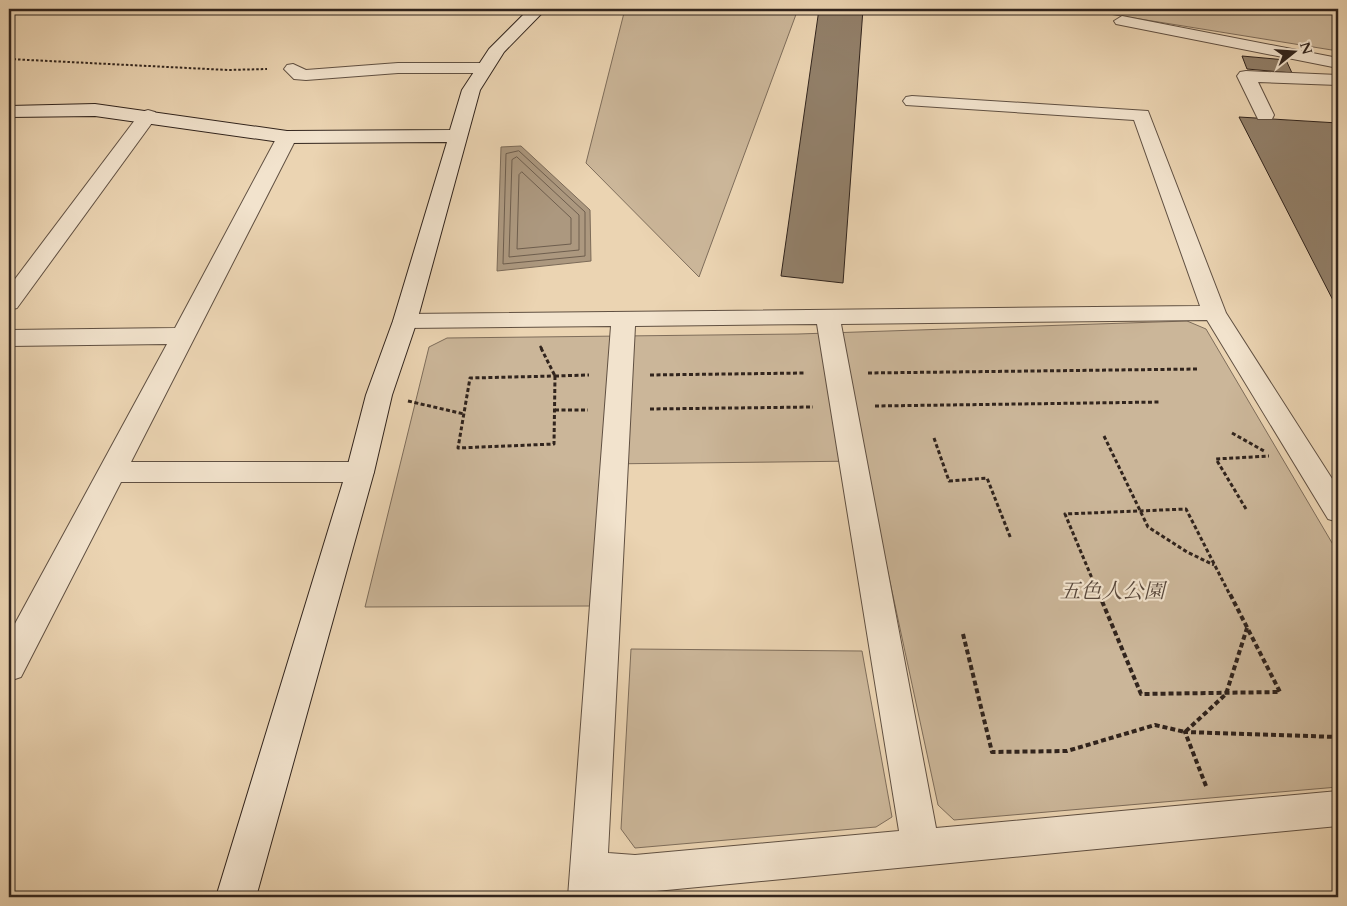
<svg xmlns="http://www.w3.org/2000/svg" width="1347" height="906" font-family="Cardo,'Noto Serif JP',serif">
<rect width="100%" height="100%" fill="#ebd4b2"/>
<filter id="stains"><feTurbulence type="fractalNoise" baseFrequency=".004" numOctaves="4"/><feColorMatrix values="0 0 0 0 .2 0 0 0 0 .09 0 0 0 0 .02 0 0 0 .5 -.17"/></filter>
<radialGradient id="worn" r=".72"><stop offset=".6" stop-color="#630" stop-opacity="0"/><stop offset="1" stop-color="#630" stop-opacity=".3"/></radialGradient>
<g fill="#cbb699" stroke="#7e6d5b">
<polygon points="625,9 798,9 699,277 586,163"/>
<polygon points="1078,9 1338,9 1338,51"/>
<polygon points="1187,321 1206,329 1338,553 1338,787 954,820 938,805 864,461 603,464 591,606 365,607 429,347 447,338 798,334"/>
<polygon points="631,649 862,651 892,817 876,827 635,848 621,829"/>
</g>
<polygon fill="#ac987f" stroke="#7b6a58" points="521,146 590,210 591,261 497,271 501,147"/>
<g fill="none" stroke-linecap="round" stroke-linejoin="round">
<g stroke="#6e5e4e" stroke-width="1">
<polygon points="519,151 585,212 585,256 503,264 506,154"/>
<polygon points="517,157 579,215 579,250 509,257 512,160"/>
<polygon points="522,172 571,218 571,244 517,249 519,175"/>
</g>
</g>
<g fill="#92806a" stroke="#31241d">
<polygon points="819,9 863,9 843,283 781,276"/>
<polygon points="1242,56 1286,60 1292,73 1247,69"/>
<polygon points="1239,117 1338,123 1338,310"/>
</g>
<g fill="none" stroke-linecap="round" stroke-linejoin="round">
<defs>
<g id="street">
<polygon points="1122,16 1338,58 1338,68 1116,24 1114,21"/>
<polygon points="398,63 484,63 490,64 493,68 490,72 484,73 398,73 306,80 294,79 284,69 287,65 293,64 306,70"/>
<polygon points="1246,71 1338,75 1338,85 1258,82 1274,115 1272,119 1258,119 1256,115 1237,76 1240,72"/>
<path d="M912 96 1148 111 1226 313 1338 488V522L1328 519 1207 320 841 324 936 828 1338 791V826L635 893 608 891V897H568L611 326 405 328 397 326 393 321 397 316 405 314 1200 306 1134 120 906 105 903 101 906 97ZM817 324 899 831 635 855 608 853 635 326Z"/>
<polygon points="148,110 155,112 157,116 17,308 9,310 9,287 141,112"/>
<polygon points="287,131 294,133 297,137 131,462 360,462 370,465 374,472 370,479 360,482 121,482 21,677 9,681 9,631 11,631 167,344 9,346 9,330 175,328 277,137 280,133"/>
</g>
<polygon id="secondary" points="529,9 546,9 504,52 480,90 417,321 392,395 374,472 256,897 216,897 346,472 366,395 393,321 447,142 287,143 95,116 9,117 9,106 95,104 287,131 450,130 462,90 489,49"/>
</defs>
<use href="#street" stroke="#605042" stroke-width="2"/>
<use href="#secondary" stroke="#31241d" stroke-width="2"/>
<polyline stroke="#31241d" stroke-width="2" stroke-dasharray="2.5 2" stroke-linecap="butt" points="9,59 228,70 267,69"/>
<polyline stroke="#31241d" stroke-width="2.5" stroke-dasharray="3 2" stroke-linecap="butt" points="540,346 542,349"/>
<g stroke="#31241d" stroke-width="3" stroke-dasharray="4 2.5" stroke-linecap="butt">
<polyline points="541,348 555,376"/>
<polyline points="868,373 1197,369"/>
<polyline points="650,375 806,373"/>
<polygon points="555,376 554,444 458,448 470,378"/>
<polyline points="555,376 589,375"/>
<polyline points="408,401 464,414"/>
<polyline points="875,406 1161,402"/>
<polyline points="650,409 813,407"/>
<polyline points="555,410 588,410"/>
<polyline points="1232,433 1264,451"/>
<polyline points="1104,436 1148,527 1187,552 1214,565"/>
<polyline points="934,438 949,481 987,478 1011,539"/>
<polyline points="1246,509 1216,459 1269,456"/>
<polyline points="1099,595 1065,514 1186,509 1230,595"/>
</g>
<g stroke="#31241d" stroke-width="4" stroke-dasharray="5 3" stroke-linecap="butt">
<polyline points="1099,594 1141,694 1280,692 1230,594"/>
<polyline points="963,634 992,752 1067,751 1155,725 1185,732 1226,694 1247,628"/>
<polyline points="1206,786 1185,732 1338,737"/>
</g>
<use href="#street" fill="#f2e3cd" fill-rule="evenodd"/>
<use href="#secondary" fill="#f2e3cd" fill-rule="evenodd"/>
</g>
<g text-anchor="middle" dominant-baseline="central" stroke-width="4.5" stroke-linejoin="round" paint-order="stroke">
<g font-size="21" font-style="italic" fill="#58483c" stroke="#f2e3cd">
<text x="1112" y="591">五色人公園</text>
</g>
</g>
<rect width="1347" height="906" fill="none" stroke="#ebd4b2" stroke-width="30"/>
<rect x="10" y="10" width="1327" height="886" fill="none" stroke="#31241d" stroke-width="2.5"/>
<rect x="15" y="15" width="1317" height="876" fill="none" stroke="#31241d"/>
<g transform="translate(1294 52) rotate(73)" stroke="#f2e3cd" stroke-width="4" paint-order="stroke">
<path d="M0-4L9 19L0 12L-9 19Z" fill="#31241d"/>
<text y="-8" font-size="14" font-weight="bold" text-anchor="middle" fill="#31241d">N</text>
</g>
<rect width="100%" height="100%" filter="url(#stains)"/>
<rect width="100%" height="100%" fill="url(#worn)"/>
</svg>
